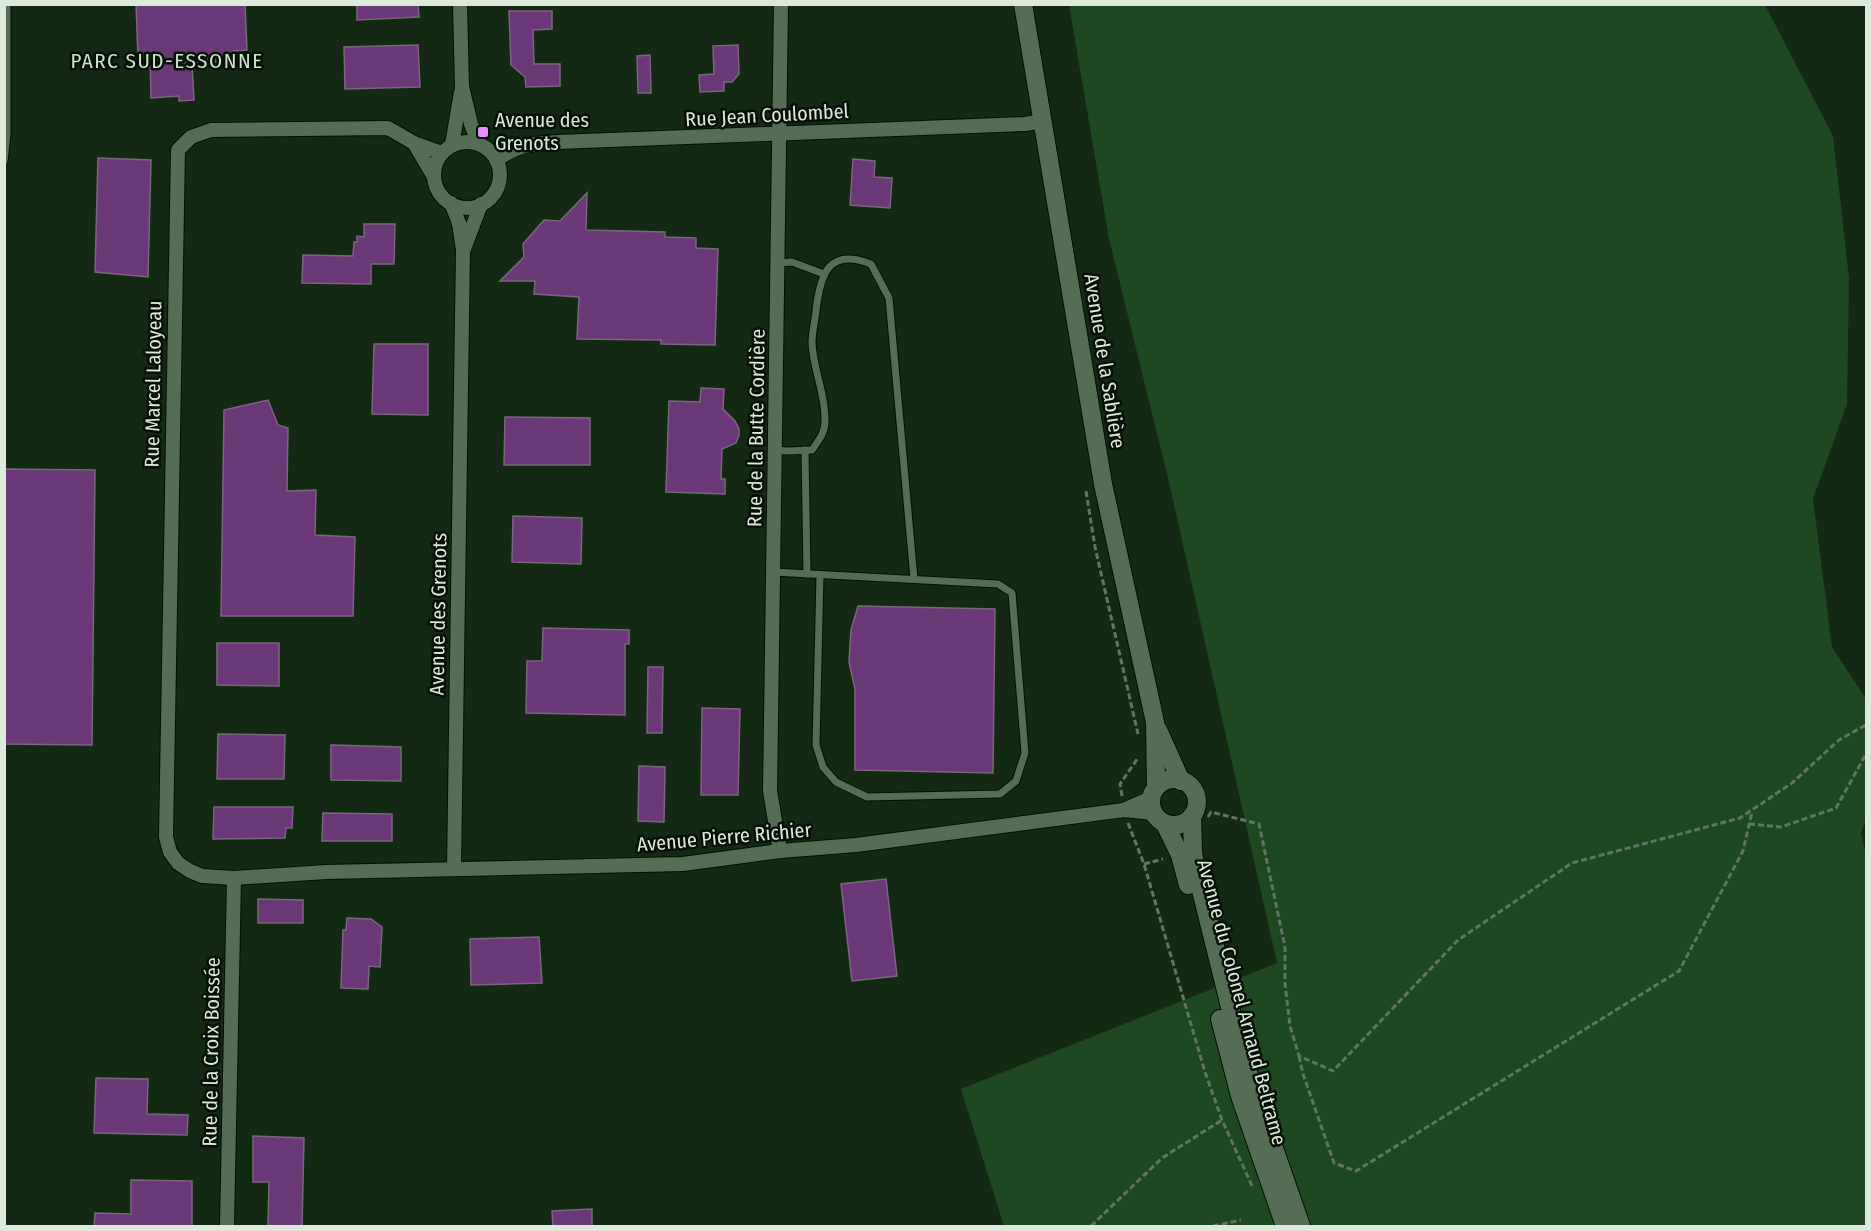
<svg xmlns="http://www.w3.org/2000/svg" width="1871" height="1231" font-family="'Fira Sans Condensed',sans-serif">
<rect width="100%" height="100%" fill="#132914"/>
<polygon fill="#1d4820" points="1069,5 1765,5 1833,136 1849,278 1847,404 1813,499 1832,647 1866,699 1866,819 1861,833 1866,855 1866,1226 1004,1226 961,1089 1277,963 1168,478 1109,239"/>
<g fill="#6a3876" stroke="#7a667f" stroke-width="1.5">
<polygon points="136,4 245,4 247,50 233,51 234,61 192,63 194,100 179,101 179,96 151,98 150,56 138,57"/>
<polygon points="357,4 418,4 419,17 357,20"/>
<polygon points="509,11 552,11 552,29 533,30 534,64 560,64 560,86 526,87 525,77 511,65"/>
<polygon points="418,45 420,87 345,89 344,47"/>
<polygon points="738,45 739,74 732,82 724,82 724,91 700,92 699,75 714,74 713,46"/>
<polygon points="650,55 651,93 638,93 637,56"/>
<polygon points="98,158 151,160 148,277 95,272"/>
<polygon points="853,159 875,161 874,177 892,178 890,208 850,205"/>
<polygon points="587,193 586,230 665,232 665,237 696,238 696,248 718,249 715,345 661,344 661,340 577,339 579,297 534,294 535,281 500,281 524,257 523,244 544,220 560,221"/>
<polygon points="364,224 395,224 394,264 371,264 371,284 302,283 303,255 353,256 354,242 357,242 357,236 364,237"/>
<polygon points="374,344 428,344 428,415 372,414"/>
<polygon points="701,388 724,389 723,409 735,421 739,429 739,435 736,443 722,449 721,479 725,479 725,494 666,492 669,401 700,402"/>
<polygon points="268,400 278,425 288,428 287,491 316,490 315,535 355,537 353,616 221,616 224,410"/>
<polygon points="505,417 590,418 590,465 504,465"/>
<polygon points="4,469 95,470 92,745 4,744"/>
<polygon points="513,516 582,518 581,564 512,562"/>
<polygon points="858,606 995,609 993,773 855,770 855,689 849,662 851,630"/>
<polygon points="543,628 629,630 629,644 625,644 625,715 526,713 527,661 542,661"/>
<polygon points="217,643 279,643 279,686 217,685"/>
<polygon points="648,667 663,667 662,733 647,733"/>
<polygon points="702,708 740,709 738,795 701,795"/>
<polygon points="218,734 285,735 284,779 217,779"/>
<polygon points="331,745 401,747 401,781 331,780"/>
<polygon points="639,766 665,767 664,822 638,821"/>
<polygon points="214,807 293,807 292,828 286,828 285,838 213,839"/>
<polygon points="323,813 392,814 392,841 322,841"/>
<polygon points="886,879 897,976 852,981 841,884"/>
<polygon points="258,899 303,900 303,923 258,923"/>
<polygon points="347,918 371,919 382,927 380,967 369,966 368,989 341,988 343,930 346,930"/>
<polygon points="539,937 542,983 471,985 470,939"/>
<polygon points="96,1078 148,1079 147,1114 188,1115 187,1135 94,1133"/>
<polygon points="253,1136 304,1138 302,1227 268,1227 269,1182 253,1182"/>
<polygon points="131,1180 192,1181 192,1227 94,1227 95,1213 131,1214"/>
<polygon points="592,1209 592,1227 553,1227 552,1211"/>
</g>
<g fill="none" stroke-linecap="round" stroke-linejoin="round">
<defs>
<g id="lane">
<polyline points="4,161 7,134 7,4"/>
<polyline points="778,263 792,262 824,274"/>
<path d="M775 450 788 451 812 450C819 440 825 433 825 421 826 395 813 369 812 343 812 332 815 321 816 311 820 275 828 247 871 264L889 298 914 579"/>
<polyline points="805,450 807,574"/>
<polyline points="773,572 998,584 1012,593 1025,753 1016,781 1000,794 867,797 836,782 823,767 816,745 820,575"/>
</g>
<g id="street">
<polyline points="460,4 462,87 471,124 479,144"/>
<circle cx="467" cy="175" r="33"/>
<polyline points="414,143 434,177"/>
<polyline points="452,145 461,92"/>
<polyline points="442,153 414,143 388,128 211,130 191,137 178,150 166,837 170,852 178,863 190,871 202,876 234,878 326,872 683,864 780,851 856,845 1124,810 1154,813"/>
<path d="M496 160C520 144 531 144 558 142L1025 124 1043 121"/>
<polyline points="451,203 459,223 463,250 454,869"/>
<polyline points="464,249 481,204"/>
<polyline points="1126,809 1151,798"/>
<polyline points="780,851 770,791 781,4"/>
<polyline points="227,1226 234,878"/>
</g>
<g id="secondary">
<polyline points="1023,4 1103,484 1155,722 1156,787"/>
<polyline points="1158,730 1181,781"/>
<circle cx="1174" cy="802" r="23"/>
<polyline points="1192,816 1193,852 1196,870 1236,1031 1251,1082 1301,1226"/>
<polyline points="1165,824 1180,855 1188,885"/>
<polyline points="1220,1019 1240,1096 1285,1226"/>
</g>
</defs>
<use href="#lane" stroke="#001102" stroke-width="9"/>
<use href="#street" stroke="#001102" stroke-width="16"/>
<use href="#secondary" stroke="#001102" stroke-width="20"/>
<g stroke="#627563" stroke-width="3" stroke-dasharray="6 3" stroke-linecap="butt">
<polyline points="1086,491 1095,547 1138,734"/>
<polyline points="1122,796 1120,784 1138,758"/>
<polyline points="1208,817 1211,812 1259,824 1285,947 1285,984 1290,1026 1299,1056 1333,1071 1458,940 1572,863 1740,818 1792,783 1839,740 1866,725"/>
<polyline points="1128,823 1144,864 1205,1072 1222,1120 1253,1188"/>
<polyline points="1749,824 1781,827 1836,808 1866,754"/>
<polyline points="1144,864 1163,859"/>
<polyline points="1299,1056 1303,1074 1334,1163 1356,1171 1679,971 1743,851 1752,812"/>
<polyline points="1091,1226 1162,1158 1222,1120"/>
<polyline points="1213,1226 1241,1220"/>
</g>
<use href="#lane" stroke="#556d55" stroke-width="7"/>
<use href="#street" stroke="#556d55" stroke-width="14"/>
<use href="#secondary" stroke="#556d55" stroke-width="18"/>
</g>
<rect fill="#e88eff" stroke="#060f06" stroke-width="2" x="477" y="126" width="12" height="12" rx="3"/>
<g text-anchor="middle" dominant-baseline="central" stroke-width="5" stroke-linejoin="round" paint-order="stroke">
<g font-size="20" fill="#dce9db" stroke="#060f06">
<text transform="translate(767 115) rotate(-3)">Rue Jean Coulombel</text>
<text transform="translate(1105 361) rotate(81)">Avenue de la Sablière</text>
<text transform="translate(153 384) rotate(-89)">Rue Marcel Laloyeau</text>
<text transform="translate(756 428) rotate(-89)">Rue de la Butte Cordière</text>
<text transform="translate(438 614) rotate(-89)">Avenue des Grenots</text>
<text transform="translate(724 837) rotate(-5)">Avenue Pierre Richier</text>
<text transform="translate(1242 1002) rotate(75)">Avenue du Colonel Arnaud Beltrame</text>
<text transform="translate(211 1052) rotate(-89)">Rue de la Croix Boissée</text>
</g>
<g font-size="20" fill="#dce9db" stroke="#060f06" text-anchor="start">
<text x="495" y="120">Avenue des<tspan x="495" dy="23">Grenots</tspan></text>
</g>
<g font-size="21" letter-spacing="1.5" fill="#c8e4c9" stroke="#060f06">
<text x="167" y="61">PARC SUD-ESSONNE</text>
</g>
</g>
<rect width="1871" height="1231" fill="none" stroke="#dce9db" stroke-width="12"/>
</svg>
